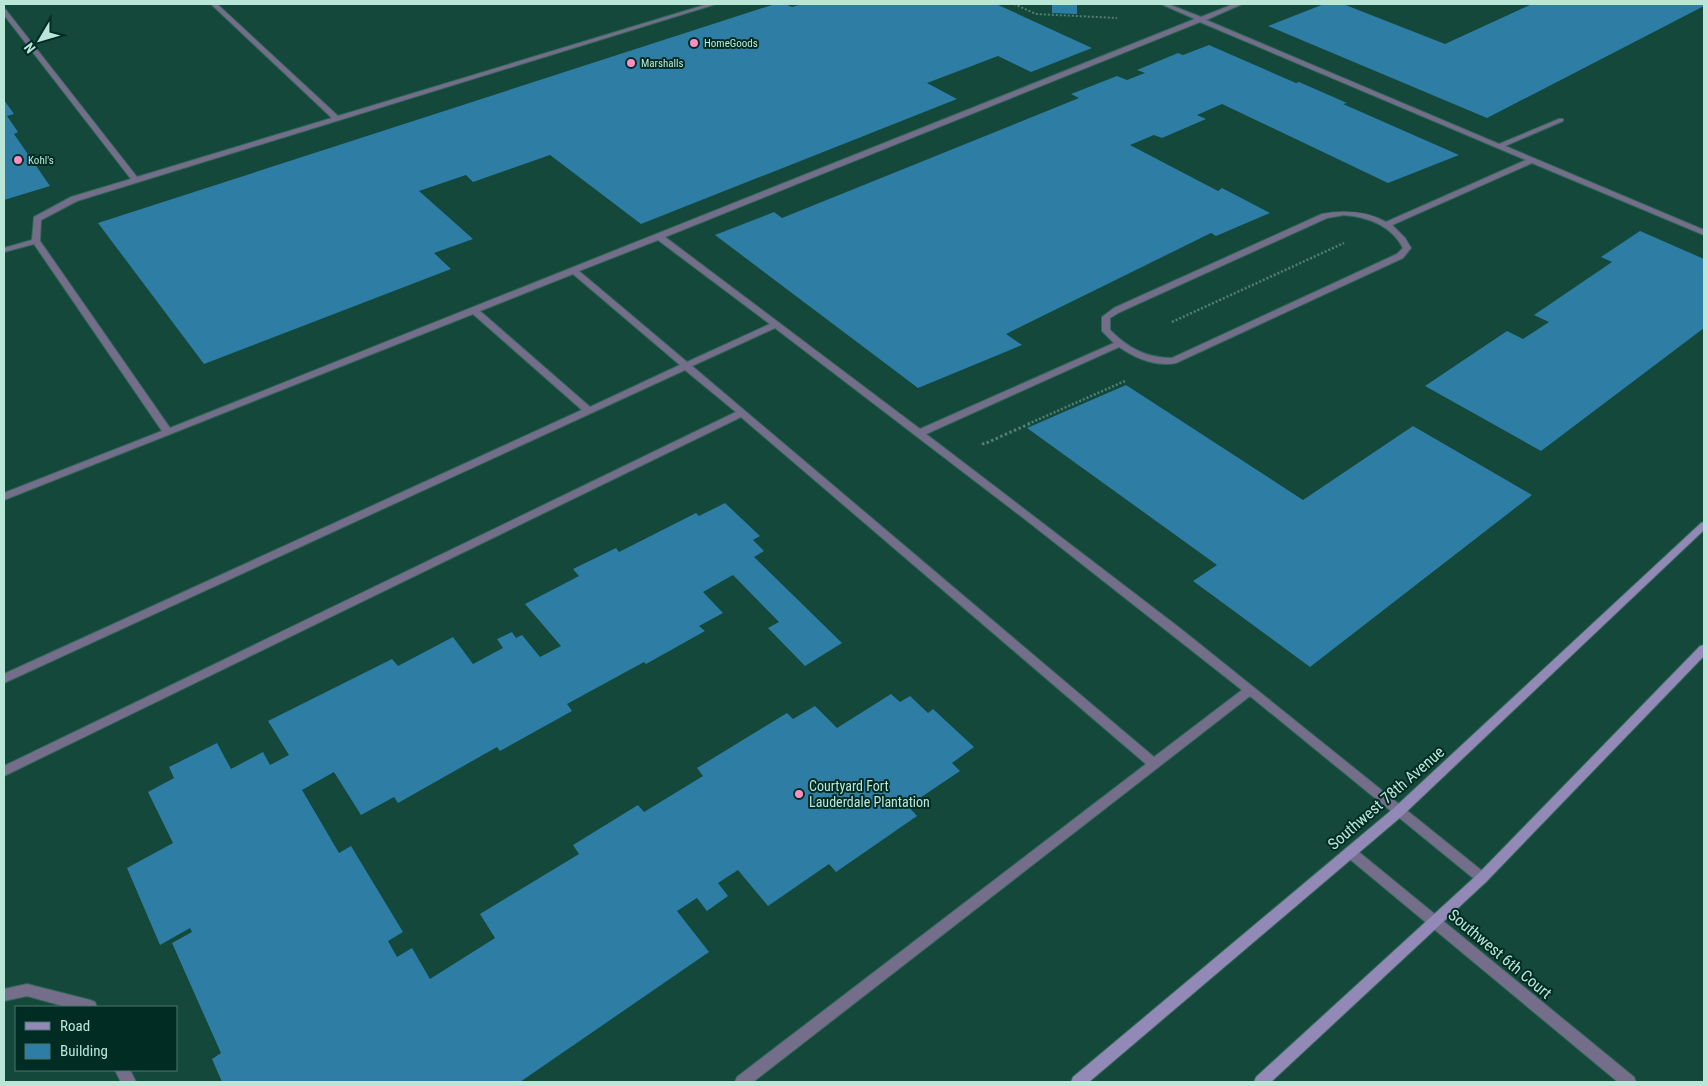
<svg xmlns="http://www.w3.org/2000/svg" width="1708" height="1086" font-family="'Roboto Condensed',sans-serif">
<rect width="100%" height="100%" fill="#13483b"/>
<g fill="#2d7da5">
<polygon points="775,4 785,4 792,7 802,4 996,4 1092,48 1031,72 998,56 927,83 957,99 641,224 550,155 473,182 466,175 419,191 473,239 434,253 451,269 204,364 98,223"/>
<polygon points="1052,4 1077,4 1077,14 1052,13"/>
<polygon points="1324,4 1343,4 1445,44 1532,4 1704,4 1704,6 1487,118 1268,26"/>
<polygon points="1209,45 1296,83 1299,82 1347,103 1343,104 1459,155 1388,183 1222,104 1197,115 1206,119 1162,138 1154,135 1130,145 1218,191 1222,188 1270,213 1216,236 1211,233 1006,334 1022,345 918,388 715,235 774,212 782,218 1079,98 1071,94 1117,76 1127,80 1145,73 1137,70 1178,53 1183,55"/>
<polygon points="4,100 14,114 7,116 18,132 14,134 50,186 4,200"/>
<polygon points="1640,231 1704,259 1704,328 1541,451 1425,386 1507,331 1523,339 1549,322 1534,315 1612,262 1601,257"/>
<polygon points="1126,385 1303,500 1413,426 1532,495 1310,667 1193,581 1217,565 1027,428"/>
<polygon points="725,503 760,536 753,540 764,551 754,557 842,643 805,666 768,628 779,622 733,575 703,592 723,613 699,626 705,631 646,664 644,662 567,704 572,711 500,751 497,747 398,803 394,797 361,815 334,772 302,790 339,853 351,846 403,932 388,941 397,957 412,948 430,979 495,938 480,914 579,854 573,845 638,805 644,812 703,776 697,768 787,713 793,719 815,706 837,728 891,694 900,702 910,696 928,713 933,709 974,747 952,763 960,771 908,806 917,816 836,872 829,864 768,906 738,870 718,883 728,896 707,911 697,898 677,911 709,952 520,1082 222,1082 212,1059 221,1053 172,943 192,932 190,928 160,945 127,868 173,843 148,792 174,778 169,767 217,743 231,769 263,752 270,765 289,755 268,721 392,659 398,666 453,637 473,664 503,648 497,639 512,632 516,638 522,635 540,657 561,646 525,604 579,576 573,569 616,548 619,552 696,513 699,516"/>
</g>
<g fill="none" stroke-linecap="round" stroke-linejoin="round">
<defs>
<g id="lane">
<path d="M211 4H217L338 116 708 4H716L77 201 41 220 40 241 170 428 1195 19 1161 4H1168L1201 17 1234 4H1242L1206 20 1499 144 1559 119H1563V121L1505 146 1704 230V235L1532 163 1392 225 1405 238 1411 248 1403 258 1176 363C1156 367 1135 358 1119 347L926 434 1181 629 1486 874 1488 878 1486 882 1482 884 1478 882 1250 696 753 1082H735L737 1077 1146 764 741 417 4 776V766L736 412 685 370 4 683V674L582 410 473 314 4 500V493L162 431 34 244 4 252V248L32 240 34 217 71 197 131 179 4 15V9L6 10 137 177 332 118ZM1200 22 1526 160 1386 222C1366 211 1345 210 1322 214L1114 308 1102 317V331L1114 343 920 429 665 237ZM1344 215C1368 217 1391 225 1403 248L1397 254 1172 358C1146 358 1128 348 1110 330V318L1120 312 1327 218ZM658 240 770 324 687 362 579 271ZM573 274 680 365 590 407 480 311ZM775 328 1026 520 1242 690 1154 757 692 366Z"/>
<polygon points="27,984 90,1000 95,1002 97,1007 67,1007 27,996 4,1001 4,989"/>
<polygon points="115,1070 130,1070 136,1082 121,1082"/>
</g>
<polygon id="street" points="1350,847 1354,848 1634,1077 1636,1082 1618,1082 1346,856 1344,852 1346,848"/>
<g id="secondary">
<polygon points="1704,522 1704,530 1402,816 1089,1082 1071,1082 1073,1077 1394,808 1701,523"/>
<polygon points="1704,645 1704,656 1486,882 1271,1082 1254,1082 1256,1077 1478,874 1700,646"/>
</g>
</defs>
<use href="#lane" stroke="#34685a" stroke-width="2"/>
<use href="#street" stroke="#34685a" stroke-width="2"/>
<use href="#secondary" stroke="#34685a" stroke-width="2"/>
<polyline stroke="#4f8174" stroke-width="2" stroke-dasharray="2 2" stroke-linecap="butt" points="1014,4 1036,14 1117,18"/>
<g stroke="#4f8174" stroke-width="2.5" stroke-dasharray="2 2" stroke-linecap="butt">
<polyline points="1172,322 1344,243"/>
<polyline points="1028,424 1125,381"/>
</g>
<polyline stroke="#4f8174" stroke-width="3" stroke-dasharray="2.5 2.5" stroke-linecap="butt" points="982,443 984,444 1031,423"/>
<use href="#lane" fill="#746e8b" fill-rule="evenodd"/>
<use href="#street" fill="#746e8b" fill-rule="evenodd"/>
<use href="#secondary" fill="#9289b6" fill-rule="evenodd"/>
</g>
<g fill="#fe8ebd" stroke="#012c23" stroke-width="2">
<circle cx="694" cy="43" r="5"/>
<circle cx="631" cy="63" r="5"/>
<circle cx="18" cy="160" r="5"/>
<circle cx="799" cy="794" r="5"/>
</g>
<g text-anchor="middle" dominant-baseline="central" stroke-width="4" stroke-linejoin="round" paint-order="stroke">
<g font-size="11" fill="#bae6d8" stroke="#012c23" text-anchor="start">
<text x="704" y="43">HomeGoods</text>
<text x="641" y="63">Marshalls</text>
<text x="28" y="160">Kohl's</text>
</g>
<g font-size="14" fill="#bae6d8" stroke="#012c23" text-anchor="start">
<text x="809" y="786">Courtyard Fort<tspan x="809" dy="16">Lauderdale Plantation</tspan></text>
</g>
<g font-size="16" fill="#bae6d8" stroke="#012c23">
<text transform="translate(1386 798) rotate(-41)">Southwest 78th Avenue</text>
<text transform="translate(1500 954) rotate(40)">Southwest 6th Court</text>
</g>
</g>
<rect width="1708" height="1086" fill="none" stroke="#bae6d8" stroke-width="10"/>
<rect x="15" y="1006" width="162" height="65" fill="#012c23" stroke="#4b766b"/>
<rect x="25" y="1022" width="25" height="8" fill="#9289b6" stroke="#4b766b"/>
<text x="60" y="1031" font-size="15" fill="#bae6d8">Road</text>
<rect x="25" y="1044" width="25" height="15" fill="#2d7da5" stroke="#4b766b"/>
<text x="60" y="1056" font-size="15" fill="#bae6d8">Building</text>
<g transform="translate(40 40) rotate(232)" stroke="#012c23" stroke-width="4" paint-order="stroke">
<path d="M0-4L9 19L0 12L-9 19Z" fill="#bae6d8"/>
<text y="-8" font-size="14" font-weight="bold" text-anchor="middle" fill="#bae6d8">N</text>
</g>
</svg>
